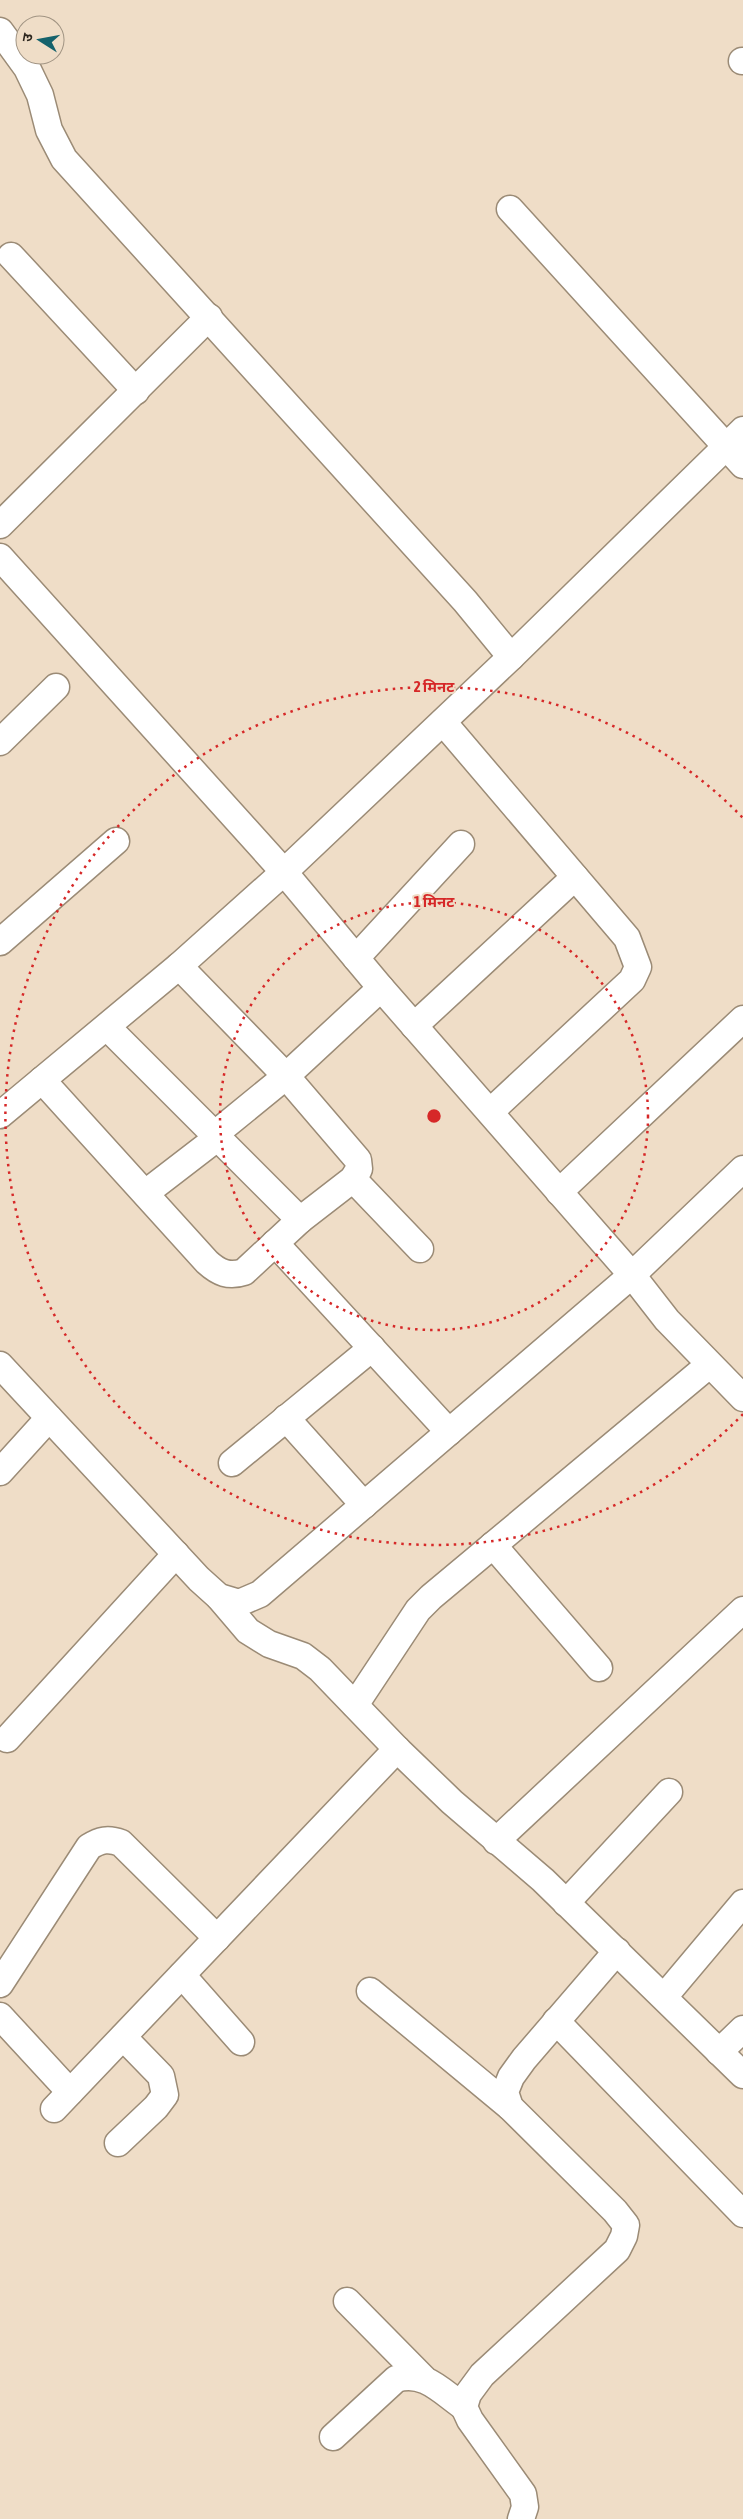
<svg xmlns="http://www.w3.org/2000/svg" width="743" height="2519" font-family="'Asap Condensed','Noto Sans Devanagari',sans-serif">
<rect width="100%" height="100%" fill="#efddc7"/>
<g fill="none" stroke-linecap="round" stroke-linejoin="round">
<defs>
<g id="minor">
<polyline points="0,31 27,68 40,95 49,130 64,159 465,601 511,657"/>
<polyline points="742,61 743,61"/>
<polyline points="510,209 743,465"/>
<polyline points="11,256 136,391"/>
<polyline points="0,525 209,317"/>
<polyline points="0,557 284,872 381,988 632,1275 667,1320 743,1398"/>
<polyline points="443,722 627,938 638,967 632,980 490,1112"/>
<polyline points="0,742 56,687"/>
<polyline points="0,942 116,841"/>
<polyline points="356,958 461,844"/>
<polyline points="414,1026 575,877"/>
<polyline points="107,1027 300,1220"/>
<path d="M42 1080 207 1262C219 1273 229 1277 244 1272L300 1220 353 1179 359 1169 358 1160 286 1076 179 966"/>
<polyline points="0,1115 179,966 284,872 511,657 743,430"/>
<polyline points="353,1179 420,1249"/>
<polyline points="559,1192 743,1019"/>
<polyline points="147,1195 152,1188 217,1138 220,1130 285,1077 381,988"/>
<polyline points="275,1243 449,1432"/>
<polyline points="0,1365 199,1579 219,1597 239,1603 260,1594 632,1275 743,1169"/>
<polyline points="286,1418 364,1505"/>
<polyline points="232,1463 372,1348"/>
<polyline points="0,1472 49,1418"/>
<polyline points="493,1545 599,1668"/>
<polyline points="219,1597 248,1631 269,1644 303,1656 320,1669 397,1749 452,1802 543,1880 743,2075"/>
<polyline points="355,1705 418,1610 431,1597 709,1365"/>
<polyline points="7,1739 176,1554"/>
<polyline points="496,1841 743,1610"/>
<polyline points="566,1903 669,1792"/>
<polyline points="182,1975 241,2042"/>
<path d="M0 1984 89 1847C100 1840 108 1838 121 1843L217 1938"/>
<polyline points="370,1991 510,2107"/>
<polyline points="664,1997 743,1903"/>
<polyline points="0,2016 70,2092"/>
<polyline points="556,2021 743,2214"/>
<polyline points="719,2052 743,2029"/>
<polyline points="54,2109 397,1749"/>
<polyline points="118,2143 156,2107 165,2095 161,2076 123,2037"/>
<polyline points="347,2301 423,2378"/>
<path d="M333 2437 396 2379C424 2370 442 2392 464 2407"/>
<polyline points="521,2519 525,2507 523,2494 470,2420 464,2407 468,2394 482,2375 617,2250 624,2236 626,2225 615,2211 510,2107 505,2092 511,2077 524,2059 617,1951"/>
</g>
</defs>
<use href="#minor" stroke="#9b8b76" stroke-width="29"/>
<use href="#minor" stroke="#fff" stroke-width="26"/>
</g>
<g fill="none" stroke="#d62828" stroke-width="2.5" stroke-dasharray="2.5 5">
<circle cx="434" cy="1116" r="214"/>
<path d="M743 1414A429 429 0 1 1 743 818"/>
</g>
<circle cx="434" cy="1116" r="8" fill="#d62828" stroke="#efddc7" stroke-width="2.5"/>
<g font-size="15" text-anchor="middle" font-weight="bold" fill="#d62828" stroke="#efddc7" stroke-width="4" stroke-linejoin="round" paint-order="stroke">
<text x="434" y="692">2 मिनट</text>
<text x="434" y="907">1 मिनट</text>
</g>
<g transform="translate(40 40) rotate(281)"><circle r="24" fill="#efddc7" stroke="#a19483"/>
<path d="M0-4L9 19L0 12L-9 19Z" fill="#15626c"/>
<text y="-8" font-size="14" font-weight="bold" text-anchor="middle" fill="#2d261e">उ</text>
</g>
</svg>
